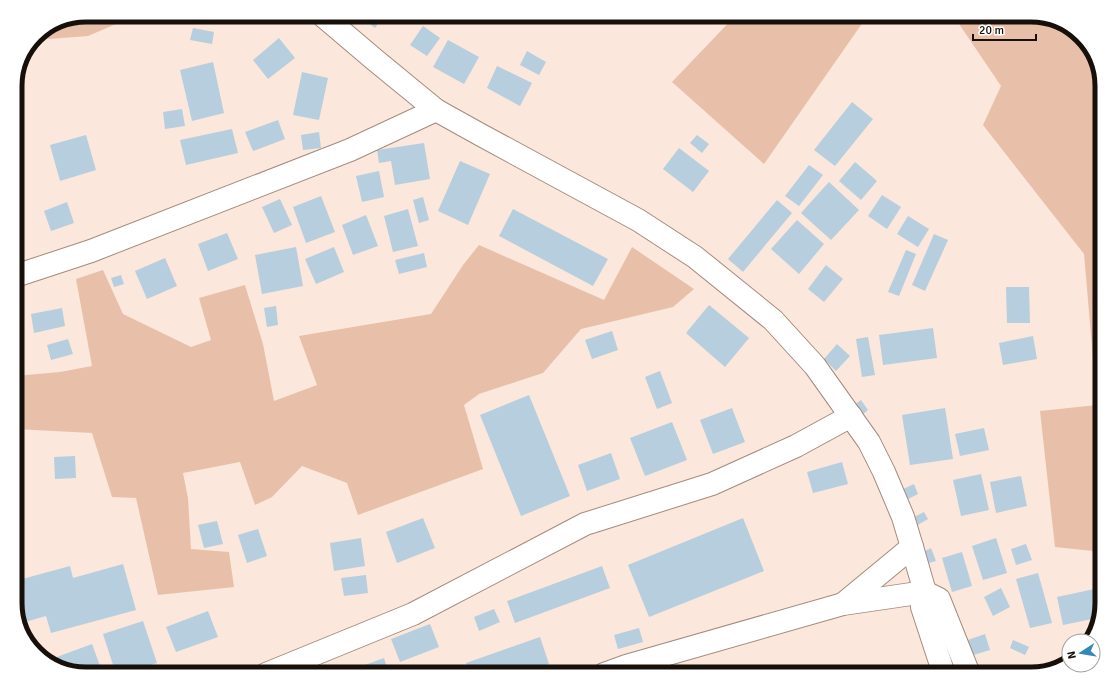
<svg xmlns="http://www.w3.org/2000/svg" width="1117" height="689" font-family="Signika,sans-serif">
<rect width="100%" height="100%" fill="#fbe7db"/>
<g fill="#e8c0a9">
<polygon points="87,15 137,15 88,36 35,40 30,50 36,36 59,20"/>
<polygon points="736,15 868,15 764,164 672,82"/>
<polygon points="953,15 1030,15 1070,27 1093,51 1102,86 1102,552 1055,547 1040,411 1097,405 1084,254 983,125 1001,86"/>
<polygon points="479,245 604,300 632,247 694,289 673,307 581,329 543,373 479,394 464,405 483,469 358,515 347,483 302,466 272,497 255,505 240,462 183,473 188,498 191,549 229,552 234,587 158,595 136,498 112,497 92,433 15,429 15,376 60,372 92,366 76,279 103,270 123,314 191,347 211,340 199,298 245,285 263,344 274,401 317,385 299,336 431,314 463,265"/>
</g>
<g fill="#b7cede">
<polygon points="358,15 384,15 375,28"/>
<polygon points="423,26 440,38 427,56 410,45"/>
<polygon points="193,28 214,32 212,44 190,40"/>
<polygon points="279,38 295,58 268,79 253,60"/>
<polygon points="448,40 479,57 464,84 433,67"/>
<polygon points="527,51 546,62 539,75 520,65"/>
<polygon points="213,62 224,113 192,121 180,70"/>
<polygon points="497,66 532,83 520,106 487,88"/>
<polygon points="302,72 328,78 319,120 293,115"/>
<polygon points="852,102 873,119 835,166 814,150"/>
<polygon points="182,109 185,126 165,129 163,112"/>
<polygon points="278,120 285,139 253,151 245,132"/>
<polygon points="232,129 238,153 186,165 180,140"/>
<polygon points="319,132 321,148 303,150 301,135"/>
<polygon points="86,135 96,170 60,181 50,145"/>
<polygon points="697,135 709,144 702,153 690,143"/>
<polygon points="424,143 430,179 395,185 391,161 379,163 377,150"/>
<polygon points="679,148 709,171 693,192 663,169"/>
<polygon points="460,161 490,174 468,225 438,211"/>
<polygon points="855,162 877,181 861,200 839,181"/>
<polygon points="809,165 823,175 799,206 785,196"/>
<polygon points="379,171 384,197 362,202 356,176"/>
<polygon points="829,182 859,210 831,240 801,213"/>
<polygon points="882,195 901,207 887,229 868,216"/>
<polygon points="321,196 335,232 306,243 293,207"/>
<polygon points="423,197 429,220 419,223 413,200"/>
<polygon points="280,199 292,225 274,233 262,207"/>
<polygon points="777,200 792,213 743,272 728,259"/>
<polygon points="67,202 74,223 51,231 44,211"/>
<polygon points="408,209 418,246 393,252 384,216"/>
<polygon points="513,209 608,259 593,286 499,236"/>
<polygon points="366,215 378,246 353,255 342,225"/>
<polygon points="908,216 929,229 918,247 897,234"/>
<polygon points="797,220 824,244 799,274 771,249"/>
<polygon points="227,233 238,259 208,271 198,244"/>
<polygon points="934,234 948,240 925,291 912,285"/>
<polygon points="296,247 303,286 262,294 255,255"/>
<polygon points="334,247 344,272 316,284 305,259"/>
<polygon points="906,250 916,254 899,296 888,292"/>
<polygon points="424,253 427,267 399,274 395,260"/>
<polygon points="165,258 177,286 147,299 135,271"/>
<polygon points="826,265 843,279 824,302 808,289"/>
<polygon points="121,275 124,284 114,287 111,278"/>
<polygon points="1006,287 1029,287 1030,323 1007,323"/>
<polygon points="709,305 749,338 725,367 686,333"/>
<polygon points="276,306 278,325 267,327 264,308"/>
<polygon points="62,308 65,326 34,333 31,314"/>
<polygon points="933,328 937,358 883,365 879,335"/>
<polygon points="612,331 618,350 592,359 585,340"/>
<polygon points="1033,336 1037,359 1003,365 999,343"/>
<polygon points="868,337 875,375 862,377 856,339"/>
<polygon points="68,339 73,354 51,360 47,345"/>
<polygon points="837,344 850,356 836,371 824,359"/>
<polygon points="660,371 672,403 657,409 645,377"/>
<polygon points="529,395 570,496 521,516 480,415"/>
<polygon points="861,400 868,410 862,415 854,405"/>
<polygon points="732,408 745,442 713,454 700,420"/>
<polygon points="945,408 953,459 910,465 902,415"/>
<polygon points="672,422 687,460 645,476 630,438"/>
<polygon points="984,428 989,450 960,456 955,434"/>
<polygon points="611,453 620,479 587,491 578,465"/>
<polygon points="75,456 76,478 55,479 54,457"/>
<polygon points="15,458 18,458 21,480 15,481"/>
<polygon points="842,462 848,484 813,493 807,472"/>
<polygon points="981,474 989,510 961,516 953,480"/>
<polygon points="1021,476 1027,506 996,513 990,482"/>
<polygon points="914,484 918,494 906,500 901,490"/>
<polygon points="924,512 928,519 916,526 912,518"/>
<polygon points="423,518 435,548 397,563 386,532"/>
<polygon points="743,518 764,571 649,617 628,565"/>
<polygon points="217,521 223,544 204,548 198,525"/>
<polygon points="258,529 267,556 247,563 238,535"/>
<polygon points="361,538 365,566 334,571 330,543"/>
<polygon points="996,538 1007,573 983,580 972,546"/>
<polygon points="1026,544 1032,560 1016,565 1011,549"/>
<polygon points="931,548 936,561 929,563 925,551"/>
<polygon points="962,552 972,586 952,592 942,558"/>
<polygon points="123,564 136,610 51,633 46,616 25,622 15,588 15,581 70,566 73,578"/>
<polygon points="602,566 610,588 515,623 507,601"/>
<polygon points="1038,573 1052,623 1030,628 1016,579"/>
<polygon points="366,575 368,593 344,596 341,578"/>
<polygon points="1001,588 1010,607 993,616 984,597"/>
<polygon points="1099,588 1102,603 1097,618 1063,625 1057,597"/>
<polygon points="494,609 500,622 479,631 474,617"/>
<polygon points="208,611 218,637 176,652 166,627"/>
<polygon points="143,621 157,663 123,674 116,674 103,634"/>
<polygon points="430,624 439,647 400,662 391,639"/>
<polygon points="639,628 643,642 618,649 614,635"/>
<polygon points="985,634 990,650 970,656 965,641"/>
<polygon points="540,637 549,664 523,674 470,674 466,663"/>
<polygon points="1013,640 1029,647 1025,655 1010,648"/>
<polygon points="92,644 103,674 86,674 46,661"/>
<polygon points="384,658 389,674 340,674"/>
</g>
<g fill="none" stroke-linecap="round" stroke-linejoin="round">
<defs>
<g id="minor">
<polyline points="15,276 91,251 350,150 436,110"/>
<polyline points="843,604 912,547"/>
<polyline points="266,674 413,614 585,524 712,484 796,446 851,416"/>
<polyline points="604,674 626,666 843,604 925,592"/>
</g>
<g id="tertiary">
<polyline points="322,15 375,60 436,110 481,135 638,220 695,257 773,320 815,366 869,442 884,472 903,517 912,547 925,592 922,607 944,674"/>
<polyline points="925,592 939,599 969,674"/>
</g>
</defs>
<use href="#minor" stroke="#a38c7e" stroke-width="24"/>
<use href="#tertiary" stroke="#a38c7e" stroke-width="24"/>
<use href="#minor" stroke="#fff" stroke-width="22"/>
<use href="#tertiary" stroke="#fff" stroke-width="22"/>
</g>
<path d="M0 0H1117V689H0ZM86 22H1031A64 64 0 0 1 1095 86V603A64 64 0 0 1 1031 667H86A64 64 0 0 1 22 603V86A64 64 0 0 1 86 22Z" fill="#fff" fill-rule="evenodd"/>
<path fill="none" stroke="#170f0a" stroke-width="5" d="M86 22H1031A64 64 0 0 1 1095 86V603A64 64 0 0 1 1031 667H86A64 64 0 0 1 22 603V86A64 64 0 0 1 86 22Z"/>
<g transform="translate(1081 653) rotate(258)"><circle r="19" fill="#ffffff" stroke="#a29f9d"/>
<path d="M0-3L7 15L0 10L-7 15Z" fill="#3488b8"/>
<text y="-6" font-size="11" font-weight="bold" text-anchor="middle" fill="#170f0a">N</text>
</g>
<path d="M973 34v6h63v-6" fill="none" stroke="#170f0a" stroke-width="2"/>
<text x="979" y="34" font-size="12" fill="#170f0a" stroke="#ffffff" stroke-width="3" paint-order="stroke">20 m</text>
</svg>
